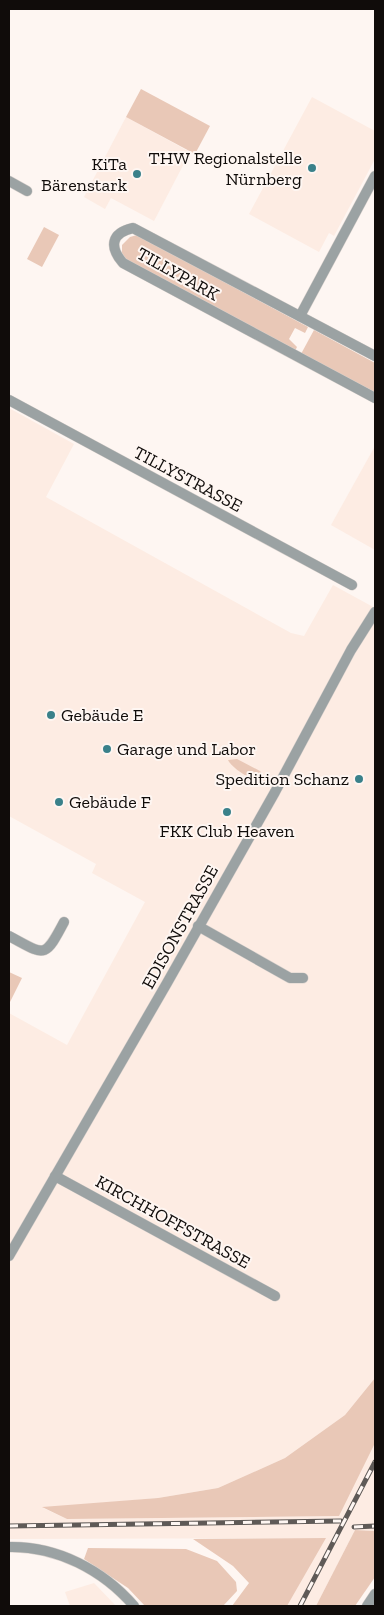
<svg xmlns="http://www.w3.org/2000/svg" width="384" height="1615" font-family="'Zilla Slab',serif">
<rect width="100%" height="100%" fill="#fef6f2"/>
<g fill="#fdece3">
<polygon points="312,97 375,131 375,159 334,236 329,233 319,252 249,214"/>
<polygon points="126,117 190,152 154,221 111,198 105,209 84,197"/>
<polygon points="9,408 74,444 46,497 291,633 304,636 333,585 375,608 375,1378 345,1415 285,1458 218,1488 158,1498 43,1508 67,1519 338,1516 375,1443 375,1531 355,1530 316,1606 287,1606 325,1538 9,1539 9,1013 67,1045 145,902 92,873 96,864 9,816"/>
<polygon points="375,446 375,550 331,525"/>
<polygon points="94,1583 116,1606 70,1606 65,1592"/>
</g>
<g fill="#e9c8b7">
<polygon points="141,89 210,126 195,154 126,117"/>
<polygon points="44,227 59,235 42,267 27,259"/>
<polygon points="137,235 308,327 305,333 295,328 289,339 297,347 295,351 127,260 122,254 122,245 130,237"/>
<polygon points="314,330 375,363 375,392 301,354"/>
<path d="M237 759 260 771 266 779V782C257 784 232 769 228 760Z"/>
<polygon points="9,972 22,978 9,1004"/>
<polygon points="375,1378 375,1443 339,1516 67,1519 42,1507 158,1498 218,1488 285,1458 345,1415"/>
<polygon points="355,1530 375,1531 375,1577 355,1606 316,1606"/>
<polygon points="326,1538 287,1606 232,1606 249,1583 233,1566 193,1539"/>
<polygon points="88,1548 186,1549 217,1561 236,1582 237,1591 223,1606 145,1606 128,1588 84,1559"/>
</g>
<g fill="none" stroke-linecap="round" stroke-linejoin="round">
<defs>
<g id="minor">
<polyline points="9,181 27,191"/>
<polyline points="300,316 375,176"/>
<path d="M375 356 133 228C111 233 109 247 123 263L375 398"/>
<polyline points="9,400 352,585"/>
<polyline points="198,926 290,978 303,978"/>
<path d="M9 936C45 955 44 960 64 922"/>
<polyline points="55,1176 275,1296"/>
<polyline points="9,1256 167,983 275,792 351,650 375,612"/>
<path d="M9 1547C57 1546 103 1570 134 1606"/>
<polyline points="367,1606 375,1594"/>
</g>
</defs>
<use href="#minor" stroke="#d8d1cd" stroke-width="11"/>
<use href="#minor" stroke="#9ba2a3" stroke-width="10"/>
<defs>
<g id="rail">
<polyline points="9,1526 341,1521"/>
<polyline points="354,1527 375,1526"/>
<polyline points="300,1606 375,1462"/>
</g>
</defs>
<use href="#rail" stroke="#5f5a57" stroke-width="5"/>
<use href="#rail" stroke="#fef6f2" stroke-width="3" stroke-dasharray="9" stroke-linecap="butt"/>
</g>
<g fill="#3a818a" stroke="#fef6f2" stroke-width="2">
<circle cx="312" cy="168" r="5"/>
<circle cx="137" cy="174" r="5"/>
<circle cx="51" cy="715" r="5"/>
<circle cx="107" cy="749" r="5"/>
<circle cx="359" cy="779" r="5"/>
<circle cx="59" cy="802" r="5"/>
<circle cx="227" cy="812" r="5"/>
</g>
<g text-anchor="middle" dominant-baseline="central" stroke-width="4" stroke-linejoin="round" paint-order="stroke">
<g font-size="18" fill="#100c0a" stroke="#fef6f2" text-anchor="end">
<text x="302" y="158">THW Regionalstelle<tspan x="302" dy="21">Nürnberg</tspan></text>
<text x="127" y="164">KiTa<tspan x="127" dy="21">Bärenstark</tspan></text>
<text x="61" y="715" text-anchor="start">Gebäude E</text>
<text x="117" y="749" text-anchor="start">Garage und Labor</text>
<text x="349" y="779">Spedition Schanz</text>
<text x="69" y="802" text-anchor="start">Gebäude F</text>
<text x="227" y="831" text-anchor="middle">FKK Club Heaven</text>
</g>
<g font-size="18" fill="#100c0a" stroke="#fef6f2">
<text transform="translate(178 274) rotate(29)">TILLYPARK</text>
<text transform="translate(188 479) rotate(28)">TILLYSTRASSE</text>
<text transform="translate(180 927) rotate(-61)">EDISONSTRASSE</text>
<text transform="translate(173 1222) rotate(29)">KIRCHHOFFSTRASSE</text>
</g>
</g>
<rect width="384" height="1615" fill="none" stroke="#100c0a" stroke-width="20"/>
</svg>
